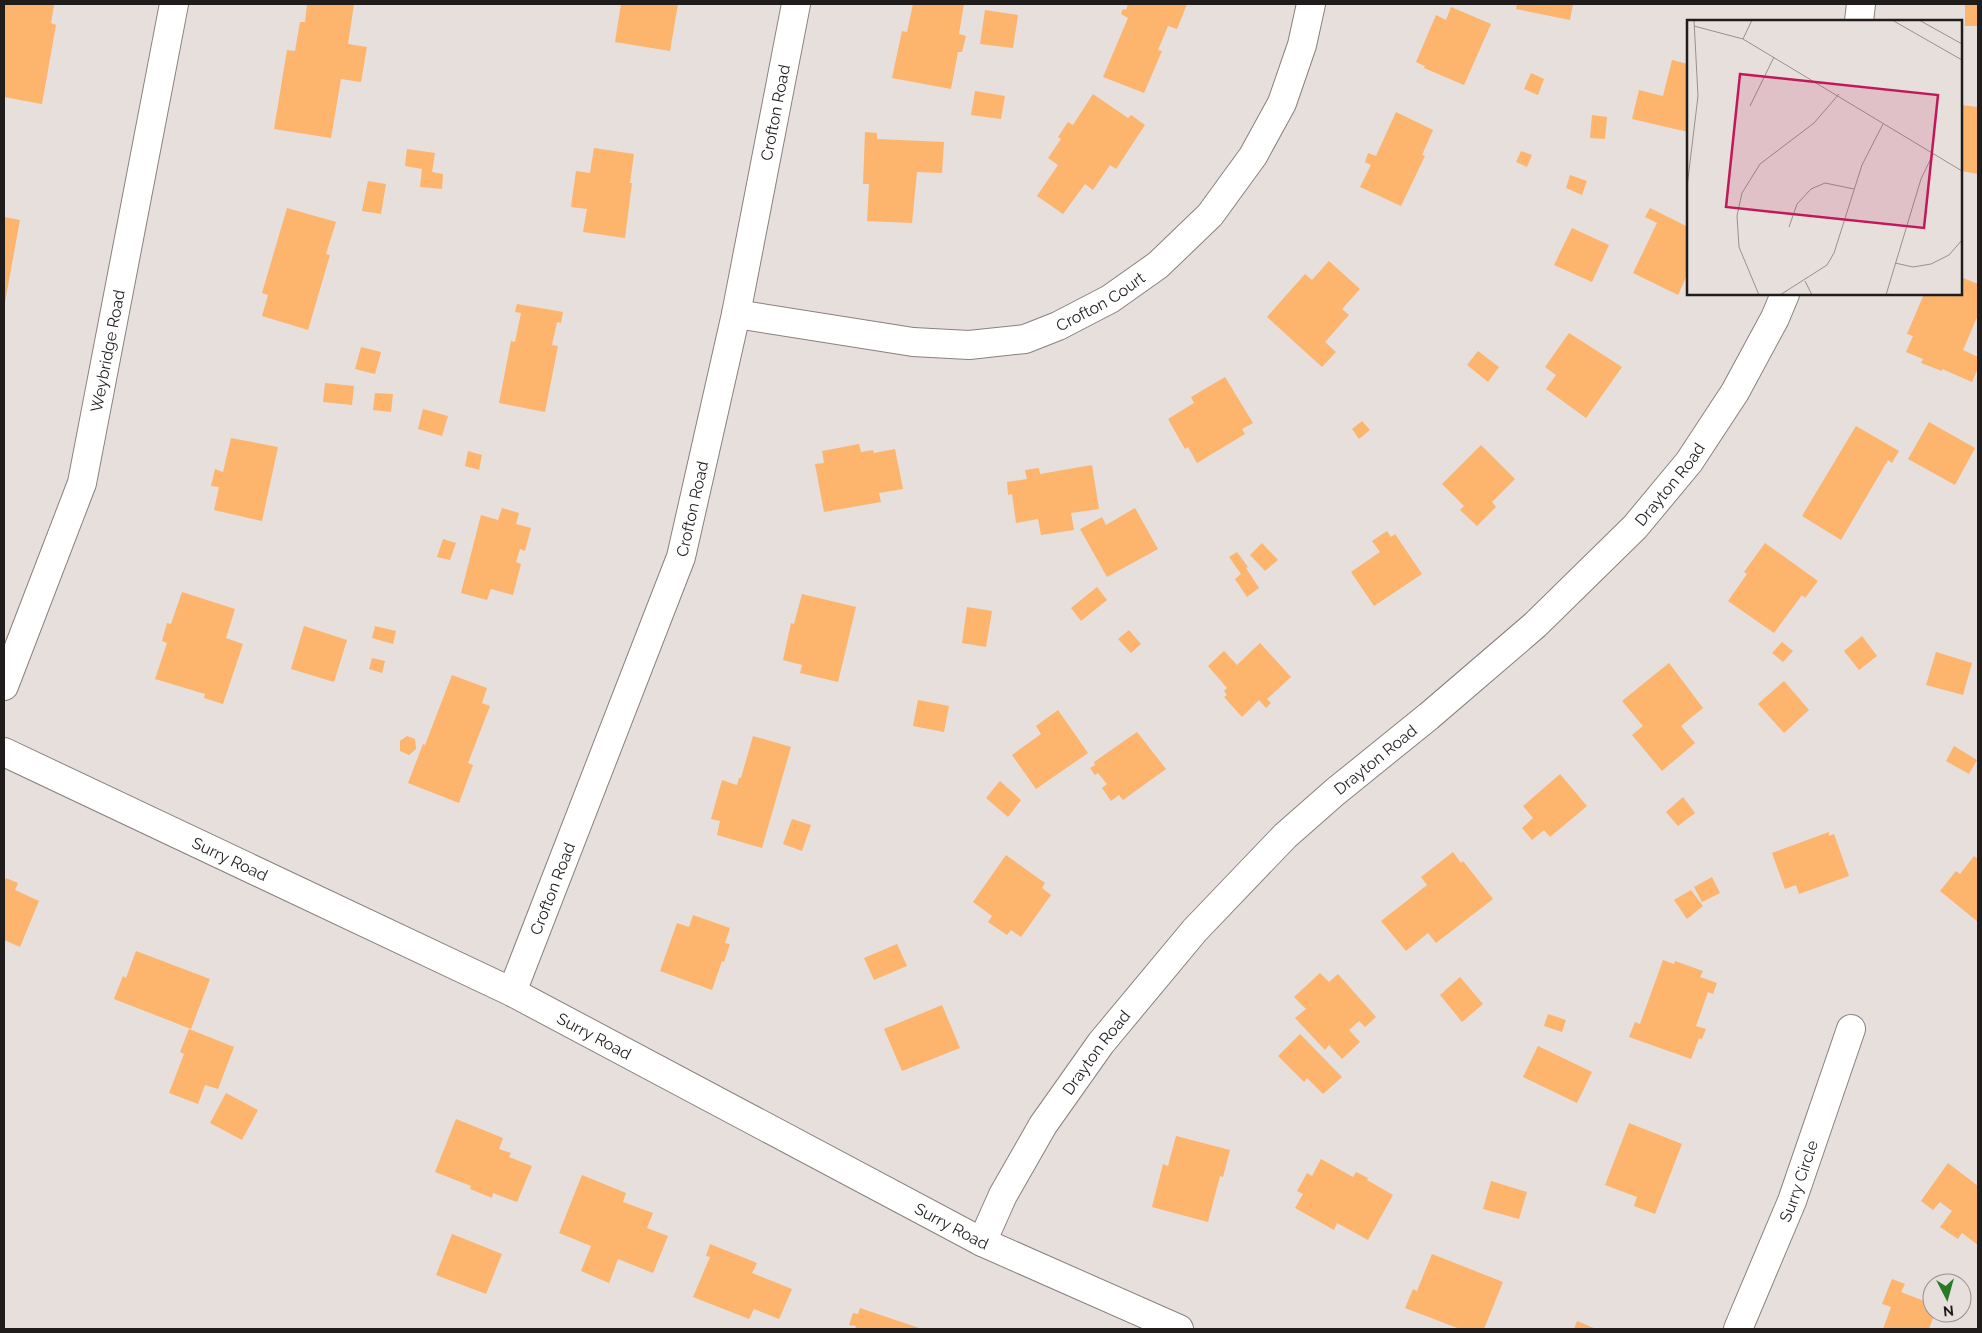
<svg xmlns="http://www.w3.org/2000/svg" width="1982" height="1333" font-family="Raleway,sans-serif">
<rect width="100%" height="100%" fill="#e7dfdb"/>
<g fill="#fdb46d">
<polygon points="4,4 54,5 51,23 56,25 42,104 4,97"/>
<polygon points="307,4 354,4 348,44 367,47 361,82 341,79 331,138 274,129 287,50 295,51 300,22 305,22"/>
<polygon points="621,4 678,4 670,51 615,42"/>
<polygon points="913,4 964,4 959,34 966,36 962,52 958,52 951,89 892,78 902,31 907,32"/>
<polygon points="1128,4 1187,4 1177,29 1168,26 1158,50 1162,51 1144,93 1103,77 1128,18 1121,14 1123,9 1126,10"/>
<polygon points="1517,4 1573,4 1570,20 1516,9"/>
<rect x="1965" y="4" width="13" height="22"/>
<polygon points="1451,7 1491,24 1464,85 1424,68 1425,66 1416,62 1436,15 1446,20"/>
<polygon points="985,10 1018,15 1013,48 980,44"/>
<polygon points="1672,60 1688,64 1688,132 1632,119 1639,90 1663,96"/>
<polygon points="1531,73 1544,79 1538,95 1524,89"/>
<polygon points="975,91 1005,96 1001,119 971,115"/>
<polygon points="1093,94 1128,118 1131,115 1145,125 1116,169 1110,165 1093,190 1085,184 1063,214 1037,196 1058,165 1048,158 1061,139 1058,137 1068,122 1073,125"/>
<polygon points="1961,105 1978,107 1978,174 1961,171"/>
<polygon points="1396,112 1433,130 1422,155 1425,156 1401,206 1360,187 1371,165 1365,162 1368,153 1376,156"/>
<polygon points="1592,115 1607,117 1605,139 1590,138"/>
<polygon points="865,132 877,133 877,139 944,142 942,173 917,172 912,223 867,221 869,184 863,184"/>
<polygon points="594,148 634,154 630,183 632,183 625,238 583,232 587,209 571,207 576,171 590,173"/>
<polygon points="407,149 435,153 432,172 443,174 442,189 420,187 422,169 405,166"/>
<polygon points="1521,151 1532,155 1527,167 1516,162"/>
<polygon points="1570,175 1587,181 1582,195 1566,188"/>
<polygon points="368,181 386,184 381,214 362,211"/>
<polygon points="287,208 336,222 326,254 330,255 308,330 262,316 268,295 262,293"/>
<polygon points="1650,208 1688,227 1688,273 1678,295 1633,273 1657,223 1645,217"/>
<polygon points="4,217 20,220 5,302 4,302"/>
<polygon points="1572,228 1609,245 1592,282 1554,265"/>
<polygon points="1329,261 1360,289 1342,309 1349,315 1325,342 1336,352 1322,367 1267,317 1305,274 1312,280"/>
<polygon points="1961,277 1978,284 1978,315 1963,350 1978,357 1978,368 1972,382 1942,369 1942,371 1921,363 1923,359 1906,352 1913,336 1907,334 1924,294 1961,294"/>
<polygon points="517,304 563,312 561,323 557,322 552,345 558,346 545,412 499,403 511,341 515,342 521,313 515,312"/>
<polygon points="1569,333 1622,367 1586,418 1546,389 1556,375 1545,367"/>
<polygon points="361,347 381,352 375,374 355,369"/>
<polygon points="1478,351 1499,367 1488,382 1467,365"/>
<polygon points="1225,377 1253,423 1242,429 1245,434 1197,463 1188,447 1185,449 1168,419 1194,403 1191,397"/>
<polygon points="325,383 354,386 352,405 323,402"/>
<polygon points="375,393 393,394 391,412 373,410"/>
<polygon points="423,409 448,416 442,436 418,429"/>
<polygon points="1362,421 1370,430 1359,439 1352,429"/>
<polygon points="1929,422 1975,448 1955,485 1908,459"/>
<polygon points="1856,426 1899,451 1892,463 1888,460 1841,540 1802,516"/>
<polygon points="231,438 278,447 262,521 214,510 219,487 211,486 215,469 223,472"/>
<polygon points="859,444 861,452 873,450 874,453 895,449 903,489 879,493 881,502 824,512 815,464 824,463 822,451"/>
<polygon points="1481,445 1515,479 1492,502 1496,507 1477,526 1460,510 1464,506 1442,484"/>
<polygon points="468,451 482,455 479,470 465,466"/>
<polygon points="1092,465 1099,509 1071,513 1074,530 1041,535 1038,519 1016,523 1012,494 1008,495 1007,482 1027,479 1025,470 1039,468 1040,474"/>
<polygon points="502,508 519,513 516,524 531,528 525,551 520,549 516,562 521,564 513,595 491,589 487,600 461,593 481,515 498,520"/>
<polygon points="1135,508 1158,549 1107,577 1080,529 1102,517 1106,525"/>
<polygon points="1387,531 1391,537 1395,534 1422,574 1374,606 1351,572 1380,552 1372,541"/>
<polygon points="443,539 456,543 450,560 437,557"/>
<polygon points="1262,543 1278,560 1265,571 1250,555"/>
<polygon points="1765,543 1818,581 1805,598 1802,595 1774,633 1728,601 1747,574 1744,572"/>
<polygon points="1237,552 1248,567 1246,568 1259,588 1247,597 1235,579 1241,574 1229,557"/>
<polygon points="1097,587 1107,600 1081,621 1071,608"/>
<polygon points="182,592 235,609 226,638 243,644 223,704 204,698 205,694 155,679 167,643 162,641 167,623 171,624"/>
<polygon points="802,594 856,607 838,682 800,673 802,665 783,660 791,623 794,624"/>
<polygon points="967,607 992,611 986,647 962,643"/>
<polygon points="304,626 347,640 334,682 291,669"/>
<polygon points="375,626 396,631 393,644 372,638"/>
<polygon points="1129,630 1141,644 1131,653 1118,639"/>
<polygon points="1862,636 1877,656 1859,670 1844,651"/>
<polygon points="1782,642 1793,651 1783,662 1772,653"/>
<polygon points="1260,643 1291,677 1267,699 1271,703 1266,708 1259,700 1242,717 1224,697 1227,695 1224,691 1227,688 1208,666 1224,651 1237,665"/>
<polygon points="1936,652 1972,663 1963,695 1926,685"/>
<polygon points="372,658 385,661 382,673 369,669"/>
<polygon points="1669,663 1703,708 1681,726 1695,743 1662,771 1632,735 1643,726 1622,701"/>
<polygon points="452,675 487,688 482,703 490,706 468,763 473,765 459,803 408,783 423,744 425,745"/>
<polygon points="1784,681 1809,710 1784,733 1758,704"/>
<polygon points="918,700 949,706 944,732 913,726"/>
<polygon points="1058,710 1088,753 1036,789 1012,755 1041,734 1036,726"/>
<polygon points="1137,732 1166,769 1123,800 1119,795 1111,801 1102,788 1107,784 1098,773 1095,775 1090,768 1095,765 1094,762"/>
<polygon points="407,736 415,739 416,749 409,755 400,751 400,741"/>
<polygon points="753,736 791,747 762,848 717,835 720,821 711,819 722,780 737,785 739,778 741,778"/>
<polygon points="1954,746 1977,760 1969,774 1946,761"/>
<polygon points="1560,774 1587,806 1550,837 1544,830 1532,840 1522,828 1533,818 1523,806"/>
<polygon points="1000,781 1021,800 1008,817 986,798"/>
<polygon points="1683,797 1695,813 1678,826 1666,812"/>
<polygon points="792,819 811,825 802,851 783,844"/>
<polygon points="1829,832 1829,836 1834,834 1849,876 1799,894 1796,885 1785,889 1772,853"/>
<polygon points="1453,852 1461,863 1463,861 1493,899 1436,943 1428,933 1406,951 1381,921 1427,885 1421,877"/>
<polygon points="1006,855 1045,883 1042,888 1051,895 1021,937 1011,930 1007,935 988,922 992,916 973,902"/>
<polygon points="1974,856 1978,859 1978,922 1940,891 1956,871 1960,874"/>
<polygon points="1712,877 1720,893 1702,902 1694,887"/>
<polygon points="6,878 18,883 15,890 39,901 20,947 4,940 4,882"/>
<polygon points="1691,890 1703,906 1687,919 1674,900"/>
<polygon points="693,915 730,928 725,943 730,944 724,962 722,961 712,990 660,971 677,923 689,927"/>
<polygon points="897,944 907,966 874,980 864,958"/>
<polygon points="136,951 210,979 191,1029 114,999 123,976 126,978"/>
<polygon points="1663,960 1674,964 1675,961 1703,971 1700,977 1717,983 1713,994 1708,992 1696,1026 1706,1029 1702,1039 1699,1038 1691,1059 1629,1037 1635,1022 1640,1024"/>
<polygon points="1320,973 1329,982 1338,974 1376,1017 1365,1027 1359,1021 1349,1030 1360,1042 1342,1059 1329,1045 1325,1050 1295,1018 1306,1009 1294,997"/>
<polygon points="1460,977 1483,1004 1462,1022 1440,995"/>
<polygon points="942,1005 960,1048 902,1071 884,1029"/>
<polygon points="1548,1014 1566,1020 1562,1032 1544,1026"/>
<polygon points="189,1029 234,1047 218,1089 205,1085 198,1104 169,1093 184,1054 180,1052"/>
<polygon points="1300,1034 1342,1077 1323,1094 1307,1078 1304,1082 1278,1056"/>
<polygon points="1538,1046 1592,1072 1577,1103 1523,1077"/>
<polygon points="226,1093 258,1110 242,1140 210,1123"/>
<polygon points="456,1119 503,1138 499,1149 511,1153 509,1157 532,1166 517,1202 493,1193 492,1198 470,1189 471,1186 435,1172"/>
<polygon points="1629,1123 1682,1144 1655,1214 1634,1206 1637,1197 1605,1185"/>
<polygon points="1176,1136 1230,1150 1223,1177 1220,1176 1208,1222 1152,1207 1163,1164 1168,1166"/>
<polygon points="1321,1159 1353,1177 1356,1172 1368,1178 1367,1180 1393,1195 1368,1240 1337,1223 1334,1230 1295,1208 1303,1194 1297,1191 1307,1173 1312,1176"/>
<polygon points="1948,1163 1978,1186 1978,1245 1962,1233 1958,1239 1940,1227 1952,1211 1940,1202 1933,1210 1921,1201"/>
<polygon points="582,1175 626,1193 623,1202 653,1213 647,1228 668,1236 653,1273 618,1259 609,1283 581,1271 591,1246 559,1233"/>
<polygon points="1491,1181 1527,1192 1519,1219 1483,1209"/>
<polygon points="452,1234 502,1254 486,1294 436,1275"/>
<polygon points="710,1244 757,1263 752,1273 792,1289 779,1319 754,1309 749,1319 693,1297 710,1257 706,1256"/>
<polygon points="1432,1254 1503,1282 1484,1329 1460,1329 1405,1308 1413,1289 1417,1291"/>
<polygon points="1892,1279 1905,1284 1901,1292 1932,1304 1932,1313 1935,1313 1929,1329 1883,1329 1891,1307 1882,1304"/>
<polygon points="860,1308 922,1329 855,1329 856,1326 849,1325 853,1313 858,1314"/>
<polygon points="1577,1321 1596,1329 1574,1329"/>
</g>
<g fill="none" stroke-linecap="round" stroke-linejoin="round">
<defs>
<g id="minor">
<polyline points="1859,21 1861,4"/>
<path id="s1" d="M736 314 913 342 969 345 1025 339 1058 326 1110 299 1158 265 1210 215 1253 156 1282 103 1302 45 1311 4"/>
<path id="s2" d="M4 686 82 483 174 4"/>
<path id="s3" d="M4 752 512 992 982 1242 1179 1329"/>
<path id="s4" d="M512 992 681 557 736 314 796 4"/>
<path id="s5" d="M982 1242 1003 1195 1043 1125 1101 1043 1195 930 1285 836 1335 792 1429 716 1535 625 1635 527 1689 462 1735 392 1775 318 1785 294"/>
<path id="s6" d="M1738 1329 1792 1201 1851 1029"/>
</g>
</defs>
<use href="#minor" stroke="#89817e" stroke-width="30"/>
<use href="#minor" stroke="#fff" stroke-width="28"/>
</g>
<g text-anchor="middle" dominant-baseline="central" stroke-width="4.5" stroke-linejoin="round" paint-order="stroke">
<g font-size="16" fill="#1f1c1b" stroke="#e7dfdb">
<text stroke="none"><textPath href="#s4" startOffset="921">Crofton Road</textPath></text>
<text stroke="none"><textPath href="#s1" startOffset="376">Crofton Court</textPath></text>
<text stroke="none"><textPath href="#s2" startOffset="352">Weybridge Road</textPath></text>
<text stroke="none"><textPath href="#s5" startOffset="1032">Drayton Road</textPath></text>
<text stroke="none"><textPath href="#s4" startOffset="516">Crofton Road</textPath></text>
<text stroke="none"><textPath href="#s5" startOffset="628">Drayton Road</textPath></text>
<text stroke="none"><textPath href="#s3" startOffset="250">Surry Road</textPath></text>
<text stroke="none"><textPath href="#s4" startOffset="111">Crofton Road</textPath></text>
<text stroke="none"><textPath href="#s3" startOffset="655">Surry Road</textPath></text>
<text stroke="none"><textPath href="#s5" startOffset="222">Drayton Road</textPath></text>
<text stroke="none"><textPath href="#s6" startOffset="160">Surry Circle</textPath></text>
<text stroke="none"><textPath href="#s3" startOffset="1060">Surry Road</textPath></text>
</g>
</g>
<g transform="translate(1687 20)">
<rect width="275" height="275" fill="#e7dfdb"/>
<path fill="none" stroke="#97918e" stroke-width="1" d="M205 0 275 40M232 0 275 24M7 6 56 19 275 151M56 19 65 0M63 86 87 37M0 167 11 76 7 0M102 207 110 184 124 169 138 163 167 169M208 243 226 247 244 244 262 235 275 220M118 261 125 275M72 275 52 227 50 196 55 173 73 144 127 103 152 74M93 275 140 245 147 233 175 145 196 104M199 275 234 159 246 134"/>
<path fill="#c2185b" fill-opacity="0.15" stroke="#c2185b" stroke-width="2.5" d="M53 54 251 75 237 208 39 187Z"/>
<rect width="275" height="275" fill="none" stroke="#1f1c1b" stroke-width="2.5"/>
</g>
<rect width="1982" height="1333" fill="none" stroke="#1f1c1b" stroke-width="10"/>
<g transform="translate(1947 1298) rotate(174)"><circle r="24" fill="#e7dfdb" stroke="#97918e"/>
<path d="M0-4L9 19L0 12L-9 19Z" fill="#297a24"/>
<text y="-8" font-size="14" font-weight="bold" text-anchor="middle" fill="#1f1c1b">N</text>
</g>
</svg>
